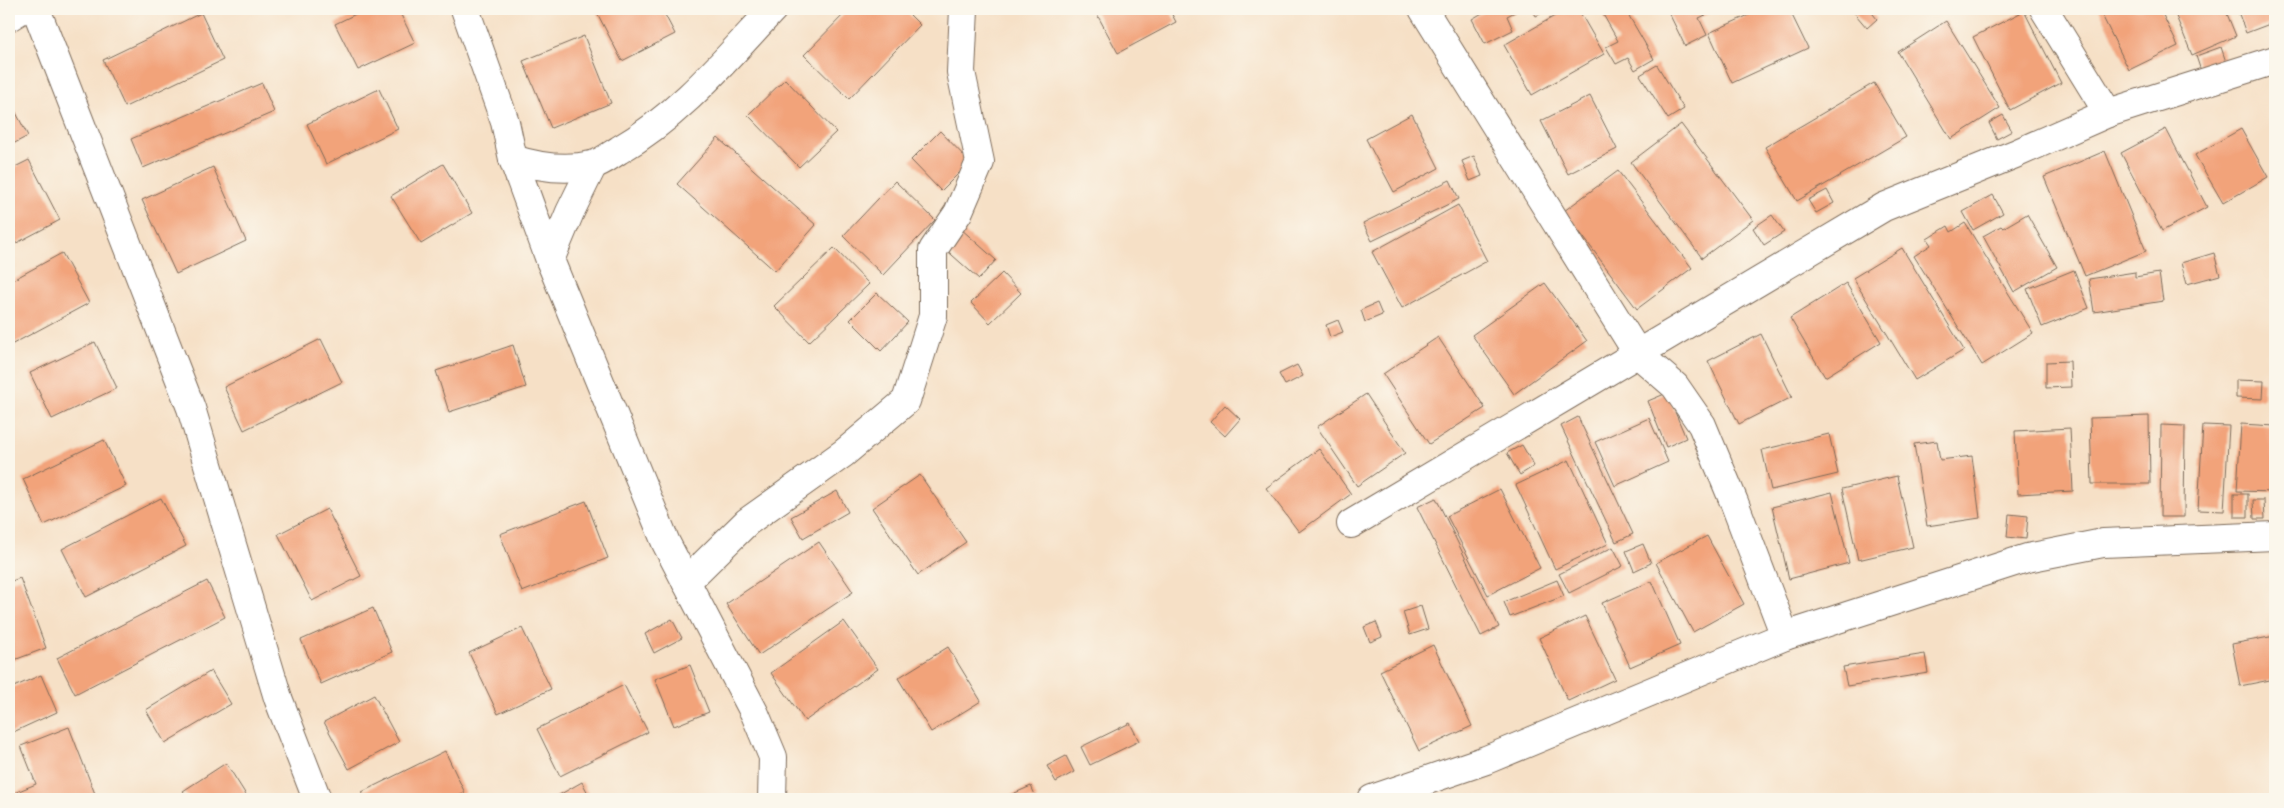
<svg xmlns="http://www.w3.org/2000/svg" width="2284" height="808" font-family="Vollkorn,serif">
<rect width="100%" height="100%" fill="#fbf7ec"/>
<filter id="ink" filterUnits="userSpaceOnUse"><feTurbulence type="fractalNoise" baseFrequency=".02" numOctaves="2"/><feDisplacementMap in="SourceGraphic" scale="10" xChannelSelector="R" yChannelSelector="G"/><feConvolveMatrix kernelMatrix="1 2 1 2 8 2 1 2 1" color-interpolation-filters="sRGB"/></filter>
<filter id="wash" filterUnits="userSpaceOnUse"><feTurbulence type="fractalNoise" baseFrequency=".0096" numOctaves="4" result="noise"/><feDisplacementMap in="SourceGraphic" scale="20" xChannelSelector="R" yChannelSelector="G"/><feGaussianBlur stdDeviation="1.12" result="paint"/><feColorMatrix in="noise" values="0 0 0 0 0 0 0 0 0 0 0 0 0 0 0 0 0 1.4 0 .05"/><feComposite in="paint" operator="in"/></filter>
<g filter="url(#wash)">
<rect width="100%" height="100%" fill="#f6e0c6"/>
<g id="blocks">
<g fill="#f2a37a">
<polygon points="366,9 398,9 415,43 358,70 335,24"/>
<polygon points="595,9 662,9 675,34 622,61"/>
<polygon points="849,9 904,9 920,25 849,99 804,55"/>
<polygon points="1094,9 1169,9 1176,22 1118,53"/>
<polygon points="1482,9 1521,9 1507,16 1513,30 1485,44 1472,19 1484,12"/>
<polygon points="1532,9 1550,9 1536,16"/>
<polygon points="1567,9 1578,9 1604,54 1532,95 1504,45"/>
<polygon points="1600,9 1625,9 1654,59 1635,70 1628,58 1616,64 1606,47 1618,41"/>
<polygon points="1667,9 1719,9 1699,18 1707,35 1685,46"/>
<polygon points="1762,9 1789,9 1808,48 1732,83 1709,33"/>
<polygon points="1851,9 1869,9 1877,19 1867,28"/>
<polygon points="2099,9 2160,9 2178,46 2129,70"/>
<polygon points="2173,9 2225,9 2236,36 2192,55"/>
<polygon points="2237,9 2275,9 2275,22 2246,33"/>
<polygon points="2024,11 2061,83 2010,110 1973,37"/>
<polygon points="201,13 223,60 125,107 103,60"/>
<polygon points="1946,21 2000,108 1951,139 1898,52"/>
<polygon points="584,36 611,103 551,128 523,61"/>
<polygon points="2221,47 2226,62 2201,71 2196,56"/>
<polygon points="1657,65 1684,109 1668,119 1640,75"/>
<polygon points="785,79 836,132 799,167 748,115"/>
<polygon points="262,83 274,112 143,168 131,139"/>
<polygon points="1874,83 1906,137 1797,201 1765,147"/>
<polygon points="379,89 398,129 326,164 307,124"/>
<polygon points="1590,96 1617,149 1568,174 1541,121"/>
<polygon points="9,99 28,136 9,146"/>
<polygon points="1412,114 1439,168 1394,192 1366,139"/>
<polygon points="2003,115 2012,131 1997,139 1989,123"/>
<polygon points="1681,124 1753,220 1702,258 1631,162"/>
<polygon points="2166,129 2207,207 2162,231 2121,153"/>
<polygon points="2241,129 2268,177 2223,203 2195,155"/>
<polygon points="940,131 970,162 941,191 911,160"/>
<polygon points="718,138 816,225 775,271 677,184"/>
<polygon points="2105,151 2146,251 2085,276 2044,177"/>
<polygon points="1474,156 1482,176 1470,181 1462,161"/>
<polygon points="29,160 60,220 9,247 9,170"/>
<polygon points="443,164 472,213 421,244 391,196"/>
<polygon points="213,167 246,241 176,274 142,200"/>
<polygon points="1618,171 1692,268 1637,309 1564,211"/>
<polygon points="1450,180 1459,199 1372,241 1363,223"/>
<polygon points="895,181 935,220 883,275 843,236"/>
<polygon points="1827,190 1834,203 1816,213 1808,200"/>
<polygon points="1993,195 2003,213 1973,230 1963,212"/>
<polygon points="1458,205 1487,261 1402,308 1372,252"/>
<polygon points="2027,214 2057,267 2014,292 1983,236 2001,226 2003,228"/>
<polygon points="1772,215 1784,232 1764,245 1753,228"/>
<polygon points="1965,223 2033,333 1982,365 1914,256 1931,245 1927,239 1948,226 1951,232"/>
<polygon points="960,228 996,260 979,279 943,247"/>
<polygon points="834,248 869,284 809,342 774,306"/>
<polygon points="1902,248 1964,350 1915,380 1853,278"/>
<polygon points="62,253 89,303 9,346 9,282"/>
<polygon points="2214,253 2220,275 2187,284 2181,263"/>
<polygon points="2074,270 2089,308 2042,327 2027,289"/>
<polygon points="2135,272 2135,277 2159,273 2163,301 2094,312 2089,279"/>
<polygon points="1002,273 1021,293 990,323 971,303"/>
<polygon points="1545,283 1587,341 1514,394 1472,335"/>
<polygon points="1846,283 1881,342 1825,377 1790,318"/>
<polygon points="877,293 908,322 881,351 850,320"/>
<polygon points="1377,303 1382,315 1365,322 1361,310"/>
<polygon points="1338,320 1343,332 1330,337 1326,325"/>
<polygon points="1761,334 1792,397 1739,424 1708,361"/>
<polygon points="1438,337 1485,408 1429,444 1383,374"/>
<polygon points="321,339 342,382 244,430 224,387"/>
<polygon points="95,342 117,388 52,419 30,373"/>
<polygon points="513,345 526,387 449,412 436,371"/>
<polygon points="2070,361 2071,387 2046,388 2046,362"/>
<polygon points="1297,365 1303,376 1285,385 1279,374"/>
<polygon points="2236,380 2264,381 2263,399 2236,398"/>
<polygon points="1667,393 1686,438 1666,447 1648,401"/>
<polygon points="1366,394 1405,453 1357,486 1317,427"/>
<polygon points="1225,405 1240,419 1225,436 1210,422"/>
<polygon points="2149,416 2150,484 2092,484 2090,418"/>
<polygon points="1578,417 1633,534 1616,542 1561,426"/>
<polygon points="1649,418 1668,462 1615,486 1595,442"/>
<polygon points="2241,424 2275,426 2275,492 2237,491"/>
<polygon points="2161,425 2185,426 2184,517 2160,517"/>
<polygon points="2203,425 2229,426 2224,511 2198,510"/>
<polygon points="2070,428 2073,491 2018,494 2015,431"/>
<polygon points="1829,434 1838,474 1771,490 1762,450"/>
<polygon points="104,440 126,486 44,525 23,479"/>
<polygon points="1937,441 1940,460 1972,456 1980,518 1927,526 1914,444"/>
<polygon points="1522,445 1534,466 1520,475 1507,453"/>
<polygon points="1319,449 1351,494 1299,532 1266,488"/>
<polygon points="1569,460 1608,544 1555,569 1516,485"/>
<polygon points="920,475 966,542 918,575 872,508"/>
<polygon points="1897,476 1913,547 1858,560 1842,489"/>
<polygon points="1500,489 1540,568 1488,595 1447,516"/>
<polygon points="837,491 848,512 803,538 791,517"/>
<polygon points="1832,492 1849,563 1789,579 1772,507"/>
<rect x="2234" y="494" width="14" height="23"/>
<polygon points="161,498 186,546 86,597 62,549"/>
<polygon points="1436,498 1499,627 1481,636 1417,507"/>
<polygon points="2253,500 2264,500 2265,519 2254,519"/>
<polygon points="586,501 608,558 522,592 500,534"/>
<polygon points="327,509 361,576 312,601 278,534"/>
<polygon points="2009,514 2028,516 2026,539 2007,537"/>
<polygon points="1707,536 1744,604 1693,632 1656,563"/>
<polygon points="819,542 853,592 759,655 726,604"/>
<polygon points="1643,544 1651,563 1634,571 1626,551"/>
<polygon points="1613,547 1623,566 1569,593 1559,574"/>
<polygon points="20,578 46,648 9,662 9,582"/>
<polygon points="1557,580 1564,596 1510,617 1504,602"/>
<polygon points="207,581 225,617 75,694 57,658"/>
<polygon points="1652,581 1680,645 1630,667 1602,603"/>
<polygon points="1421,606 1428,629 1410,635 1403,612"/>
<polygon points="373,608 392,652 321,684 301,640"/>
<polygon points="1585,616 1615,679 1568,701 1539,638"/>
<polygon points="672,619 682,638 654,653 645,634"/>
<polygon points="844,621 878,669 805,721 771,673"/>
<polygon points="1376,622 1382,637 1370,642 1364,627"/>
<polygon points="522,628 551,689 498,714 469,653"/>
<polygon points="2275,636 2275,679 2240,686 2232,644"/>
<polygon points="1433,645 1472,726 1419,751 1380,671"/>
<polygon points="948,647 981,701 931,732 898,678"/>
<polygon points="1925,654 1928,673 1847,686 1843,667"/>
<polygon points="690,665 709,712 674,726 655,679"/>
<polygon points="211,671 231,704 165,743 146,710"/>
<polygon points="41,675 57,712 9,734 9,689"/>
<polygon points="624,685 648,732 560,776 537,729"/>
<polygon points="374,695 399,742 349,769 324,722"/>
<polygon points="1130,723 1139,741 1090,765 1081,747"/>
<polygon points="69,727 97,799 9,799 9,795 36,784 21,746"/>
<polygon points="445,751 465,793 452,799 365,799 362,792"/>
<polygon points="1066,756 1074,772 1056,782 1047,766"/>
<polygon points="226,763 248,798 189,799 183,791"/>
<polygon points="582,782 591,799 552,799"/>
<polygon points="1031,786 1037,799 1010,799 1008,796"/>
</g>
</g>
</g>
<g filter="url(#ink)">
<use href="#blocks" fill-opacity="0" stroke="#7c6a59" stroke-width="1"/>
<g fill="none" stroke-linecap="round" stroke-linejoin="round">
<defs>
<g id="minor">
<polyline points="36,9 191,408 278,698 317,799"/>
<path d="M465 9 505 122 513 159C538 167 565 171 592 165 601 163 611 155 619 150 680 115 725 60 773 9"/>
<polyline points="1423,9 1638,354 1675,386 1702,425 1734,502 1785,636"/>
<polyline points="2044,9 2108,113"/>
<polyline points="9,17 22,9"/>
<polyline points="513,159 550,260"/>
<polyline points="593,165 570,212 550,260 666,543 755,714 773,757 772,799"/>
<polyline points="1351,524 1884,207 2015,154 2108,113 2275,60"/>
<polyline points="686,582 747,522 844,453 906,401 933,316 933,250 958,213 980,162 961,72 964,9"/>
<polyline points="1372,799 1486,760 1785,636 2027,558 2103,543 2275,536"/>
</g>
</defs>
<use href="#minor" stroke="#7c6a59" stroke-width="30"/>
<use href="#minor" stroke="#fff" stroke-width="28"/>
</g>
</g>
<rect width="2284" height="808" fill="none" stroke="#fbf7ec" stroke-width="30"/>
</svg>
